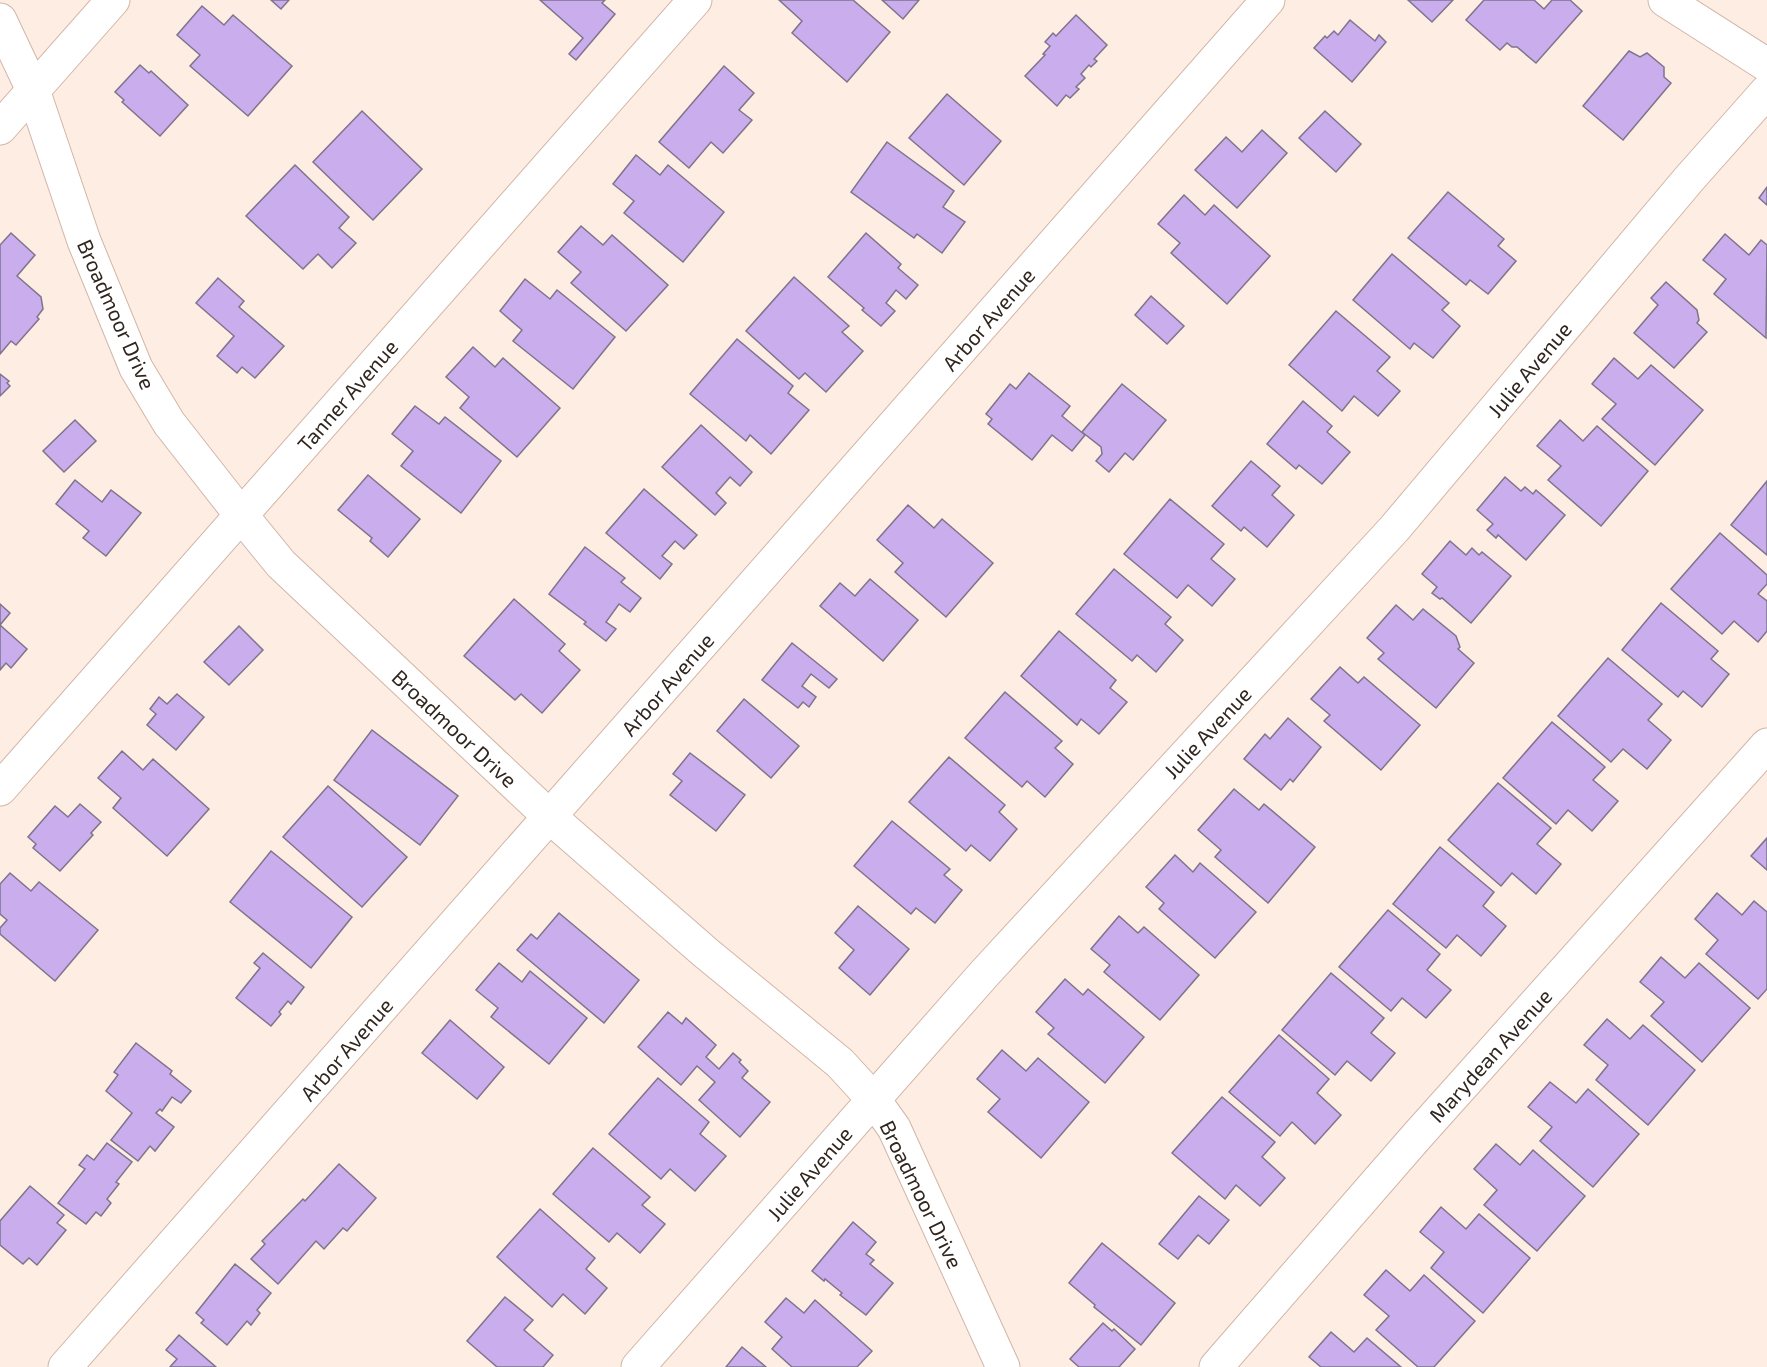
<svg xmlns="http://www.w3.org/2000/svg" width="1767" height="1367" font-family="'Exo 2',sans-serif">
<rect width="100%" height="100%" fill="#feede3"/>
<g fill="#c9adec" stroke="#7e748c" stroke-width="1.5">
<polygon points="271,0 289,0 281,9"/>
<polygon points="540,0 605,0 602,3 615,14 576,60 569,54 583,38"/>
<polygon points="779,0 853,0 890,32 847,82 792,33 802,21"/>
<polygon points="882,0 919,0 903,19"/>
<polygon points="1408,0 1453,0 1432,22"/>
<polygon points="1484,0 1534,0 1544,9 1552,0 1570,0 1582,11 1536,63 1517,47 1512,47 1507,43 1500,50 1466,20"/>
<polygon points="202,6 224,25 233,15 292,66 248,116 190,66 200,55 177,35"/>
<polygon points="1076,15 1107,45 1094,59 1097,61 1091,67 1089,65 1081,74 1085,78 1076,87 1079,89 1070,98 1066,95 1057,106 1025,76 1045,55 1043,54 1050,46 1045,42 1053,33 1056,36"/>
<polygon points="1350,20 1375,41 1379,35 1386,42 1352,82 1314,48 1325,36 1327,38 1334,31 1338,35"/>
<polygon points="1629,51 1640,57 1647,53 1664,67 1664,77 1671,83 1623,140 1583,106"/>
<polygon points="140,65 149,73 151,71 188,105 160,136 122,102 124,100 115,92"/>
<polygon points="724,66 754,93 739,110 752,120 723,153 711,142 689,168 659,142"/>
<polygon points="947,94 1001,141 964,185 909,138"/>
<polygon points="362,111 422,169 373,220 313,162"/>
<polygon points="1325,111 1361,144 1336,172 1299,138"/>
<polygon points="1262,130 1287,153 1237,208 1195,170 1226,137 1242,152"/>
<polygon points="887,142 954,191 943,207 965,222 942,253 917,234 914,238 851,192"/>
<polygon points="636,155 660,175 668,165 724,212 683,262 624,213 634,201 613,184"/>
<polygon points="295,165 349,217 339,228 356,243 332,268 318,254 303,269 246,216"/>
<polygon points="1767,187 1767,205 1759,198"/>
<polygon points="1448,192 1504,239 1498,246 1516,261 1488,294 1470,280 1466,285 1408,238"/>
<polygon points="1184,195 1205,215 1214,205 1270,256 1227,304 1171,253 1180,243 1158,224"/>
<polygon points="581,226 603,245 612,235 668,285 626,331 571,283 581,272 558,252"/>
<polygon points="11,233 35,255 17,276 41,297 43,309 37,317 39,319 16,345 11,341 0,354 0,245"/>
<polygon points="866,233 901,264 898,268 918,285 906,299 896,290 886,303 895,311 881,326 862,310 864,308 828,277"/>
<polygon points="1725,234 1749,255 1761,240 1767,245 1766,338 1714,294 1726,279 1703,260"/>
<polygon points="1392,254 1449,303 1442,310 1460,326 1433,358 1414,343 1410,349 1353,300"/>
<polygon points="794,277 849,326 842,332 863,351 826,392 805,373 799,379 746,331"/>
<polygon points="218,278 244,301 239,307 284,346 255,378 242,367 237,373 217,356 234,336 196,303"/>
<polygon points="525,279 550,299 557,290 615,337 573,389 513,341 522,330 500,311"/>
<polygon points="1666,282 1697,310 1699,320 1697,323 1707,332 1674,368 1634,333 1658,305 1651,298"/>
<polygon points="1151,296 1184,326 1167,344 1135,315"/>
<polygon points="1336,311 1390,357 1377,371 1400,391 1378,416 1354,396 1342,411 1289,365"/>
<polygon points="737,339 793,386 788,393 809,410 771,454 750,435 746,441 690,394"/>
<polygon points="473,347 495,367 503,358 560,408 517,457 460,408 469,397 446,377"/>
<polygon points="1614,358 1638,379 1651,365 1703,410 1655,465 1602,419 1616,404 1592,384"/>
<polygon points="1029,373 1070,406 1062,416 1085,435 1072,451 1052,435 1032,460 988,424 992,419 986,414 1010,384 1016,389"/>
<polygon points="0,374 9,381 7,383 10,386 0,396"/>
<polygon points="1122,384 1166,420 1133,460 1125,453 1109,472 1096,461 1102,454 1101,447 1082,432"/>
<polygon points="1303,401 1332,426 1327,432 1350,452 1322,484 1299,465 1296,469 1267,444"/>
<polygon points="415,406 439,424 445,417 501,461 461,513 401,466 413,451 392,434"/>
<polygon points="75,420 96,441 64,472 43,451"/>
<polygon points="1560,420 1583,441 1597,426 1648,471 1601,526 1548,480 1561,466 1537,446"/>
<polygon points="701,425 752,472 740,486 730,477 716,493 726,503 715,515 662,467"/>
<polygon points="1251,461 1280,486 1272,495 1294,515 1267,547 1244,527 1241,531 1212,506"/>
<polygon points="368,475 420,519 388,557 370,541 372,538 338,510"/>
<polygon points="1505,477 1521,491 1525,487 1533,494 1536,490 1565,515 1526,560 1498,535 1496,538 1487,530 1493,524 1477,510"/>
<polygon points="75,480 102,502 111,490 141,513 106,556 83,538 89,531 56,504"/>
<polygon points="1767,481 1767,555 1731,525"/>
<polygon points="644,489 697,535 684,549 675,541 662,556 672,564 660,579 606,533"/>
<polygon points="1170,499 1224,544 1211,559 1235,579 1212,606 1188,585 1177,598 1124,554"/>
<polygon points="908,505 934,528 942,519 993,563 946,617 895,572 903,563 877,540"/>
<polygon points="1720,533 1767,575 1767,584 1758,594 1767,601 1767,631 1758,642 1734,621 1722,634 1671,589"/>
<polygon points="1450,541 1466,555 1472,548 1479,555 1482,552 1511,576 1471,623 1442,598 1440,599 1432,593 1437,587 1422,574"/>
<polygon points="585,547 625,578 621,582 641,598 630,612 619,604 606,622 616,629 606,641 584,624 586,622 549,594"/>
<polygon points="1114,569 1171,617 1165,624 1183,640 1156,672 1137,655 1132,661 1076,614"/>
<polygon points="870,579 918,620 883,661 820,606 840,583 855,596"/>
<polygon points="514,599 565,644 559,651 580,670 542,713 521,694 515,700 464,656"/>
<polygon points="1661,603 1718,651 1711,659 1729,674 1702,707 1683,691 1678,697 1622,650"/>
<polygon points="0,604 10,613 0,625"/>
<polygon points="1396,605 1413,620 1423,609 1456,636 1460,647 1458,649 1474,663 1436,708 1378,659 1384,653 1367,638"/>
<polygon points="0,625 27,649 11,668 6,663 0,670"/>
<polygon points="239,626 263,650 229,685 204,662"/>
<polygon points="1059,631 1116,680 1110,688 1127,702 1099,734 1081,719 1077,725 1021,676"/>
<polygon points="792,643 837,679 829,688 811,674 802,686 816,697 809,707 803,702 798,708 762,680"/>
<polygon points="1608,658 1662,704 1648,720 1671,740 1647,769 1623,749 1611,762 1558,716"/>
<polygon points="1340,667 1358,683 1364,677 1420,725 1381,770 1324,721 1330,715 1311,699"/>
<polygon points="1005,692 1062,741 1055,748 1073,764 1045,797 1027,781 1022,787 965,738"/>
<polygon points="177,694 204,717 176,750 147,725 156,714 150,709 159,697 167,704"/>
<polygon points="744,699 799,746 771,778 717,731"/>
<polygon points="1288,718 1321,747 1293,782 1290,779 1281,790 1244,759 1265,734 1270,739"/>
<polygon points="1552,722 1605,767 1593,780 1618,801 1592,831 1568,810 1556,824 1503,778"/>
<polygon points="372,730 458,796 420,845 334,780"/>
<polygon points="122,751 143,770 153,759 209,809 167,856 113,808 121,798 98,778"/>
<polygon points="690,753 745,795 716,831 670,795 682,781 673,774"/>
<polygon points="949,757 1005,805 999,812 1017,829 990,861 971,845 966,851 909,802"/>
<polygon points="1498,783 1551,828 1537,844 1561,864 1536,894 1512,873 1501,886 1448,840"/>
<polygon points="328,786 407,857 362,907 283,837"/>
<polygon points="1234,789 1259,810 1264,804 1315,847 1268,903 1215,857 1221,850 1198,830"/>
<polygon points="80,804 101,822 91,833 93,835 60,871 33,848 36,844 28,837 55,806 68,817"/>
<polygon points="892,821 950,869 944,875 962,890 935,923 916,908 911,914 854,866"/>
<polygon points="1767,838 1767,870 1751,856"/>
<polygon points="1440,847 1494,892 1483,906 1506,926 1481,956 1457,935 1446,948 1393,904"/>
<polygon points="271,851 352,917 311,968 230,902"/>
<polygon points="1175,855 1193,872 1200,863 1256,912 1215,958 1159,909 1164,903 1146,887"/>
<polygon points="10,873 31,891 39,882 98,930 55,981 0,934 0,928 7,920 0,914 0,884"/>
<polygon points="1717,893 1742,915 1754,901 1767,912 1767,989 1758,999 1706,954 1718,940 1695,919"/>
<polygon points="858,906 909,949 870,995 839,968 854,950 835,933"/>
<polygon points="1388,910 1440,954 1427,970 1451,990 1426,1018 1402,998 1391,1011 1339,967"/>
<polygon points="559,913 639,980 604,1023 517,950 531,934 537,939"/>
<polygon points="1119,916 1138,933 1144,927 1199,975 1160,1020 1104,972 1110,965 1091,949"/>
<polygon points="263,953 304,987 291,1004 288,1001 279,1012 281,1014 271,1026 236,998 260,968 254,963"/>
<polygon points="1661,957 1685,978 1699,963 1750,1008 1702,1062 1651,1016 1664,1002 1640,982"/>
<polygon points="499,963 522,982 530,971 587,1018 549,1064 491,1017 498,1008 476,990"/>
<polygon points="1331,973 1384,1018 1371,1033 1395,1053 1371,1081 1347,1061 1335,1075 1282,1030"/>
<polygon points="1065,979 1083,995 1088,989 1144,1037 1105,1083 1048,1034 1054,1028 1036,1012"/>
<polygon points="668,1012 682,1024 686,1018 716,1045 706,1057 719,1069 733,1053 741,1060 739,1062 748,1071 742,1078 770,1102 740,1137 699,1100 715,1082 697,1066 681,1085 638,1047"/>
<polygon points="1607,1019 1630,1039 1643,1025 1695,1070 1648,1125 1596,1080 1608,1065 1584,1045"/>
<polygon points="450,1020 504,1067 477,1099 422,1053"/>
<polygon points="1279,1035 1329,1079 1317,1093 1341,1115 1315,1144 1292,1122 1280,1136 1229,1092"/>
<polygon points="136,1043 172,1071 170,1074 191,1091 181,1103 172,1097 162,1111 160,1109 156,1113 174,1127 155,1151 150,1146 138,1161 111,1140 132,1113 106,1091 118,1075 114,1072"/>
<polygon points="1002,1050 1026,1071 1038,1058 1089,1102 1041,1158 988,1112 1000,1099 977,1079"/>
<polygon points="658,1078 709,1122 700,1134 726,1156 695,1191 670,1169 661,1179 609,1134"/>
<polygon points="1550,1082 1576,1103 1588,1089 1639,1134 1593,1187 1540,1141 1552,1127 1528,1107"/>
<polygon points="1222,1097 1275,1142 1262,1157 1285,1178 1260,1206 1236,1185 1225,1199 1172,1153"/>
<polygon points="107,1143 132,1162 116,1182 119,1184 107,1199 111,1203 101,1216 96,1212 86,1224 58,1203 85,1169 79,1165 87,1155 94,1160"/>
<polygon points="1496,1144 1520,1165 1533,1150 1585,1196 1537,1251 1484,1205 1497,1190 1474,1169"/>
<polygon points="593,1148 650,1197 642,1205 665,1224 640,1253 617,1233 609,1242 553,1194"/>
<polygon points="339,1164 376,1198 347,1231 343,1228 324,1249 316,1241 278,1284 251,1259 265,1244 262,1241 303,1199 305,1201"/>
<polygon points="30,1186 64,1215 57,1223 66,1230 37,1265 29,1258 23,1264 0,1245 0,1221"/>
<polygon points="1199,1196 1229,1220 1209,1244 1198,1235 1178,1259 1159,1244"/>
<polygon points="1441,1207 1466,1229 1479,1214 1530,1258 1483,1313 1431,1268 1444,1252 1420,1232"/>
<polygon points="540,1209 595,1258 586,1269 607,1288 585,1314 563,1294 552,1307 497,1257"/>
<polygon points="853,1222 876,1242 866,1254 874,1260 870,1264 893,1283 866,1315 840,1295 842,1293 825,1279 824,1281 812,1271"/>
<polygon points="1102,1243 1175,1303 1141,1345 1094,1307 1095,1305 1069,1283"/>
<polygon points="235,1264 271,1293 257,1310 260,1313 251,1325 247,1321 227,1345 201,1323 204,1320 196,1313"/>
<polygon points="1386,1270 1410,1291 1424,1275 1475,1321 1434,1367 1418,1367 1376,1330 1389,1316 1364,1295"/>
<polygon points="505,1297 533,1320 524,1330 553,1355 543,1367 497,1367 467,1341"/>
<polygon points="786,1298 804,1313 815,1300 872,1351 857,1367 792,1367 772,1349 782,1337 765,1322"/>
<polygon points="1103,1323 1112,1331 1114,1329 1135,1349 1119,1367 1079,1367 1070,1359"/>
<polygon points="1331,1332 1354,1352 1367,1338 1401,1367 1321,1367 1309,1357"/>
<polygon points="179,1335 216,1367 170,1367 177,1359 166,1350"/>
<polygon points="742,1347 766,1367 726,1367"/>
</g>
<g fill="none" stroke-linecap="round" stroke-linejoin="round">
<defs>
<g id="minor">
<polyline points="1665,0 1767,65"/>
<polyline points="0,128 113,0"/>
<polyline points="0,789 695,0"/>
<polyline points="65,1367 1268,0"/>
<polyline points="638,1367 984,974 1394,529 1689,179 1767,91"/>
<polyline points="1216,1367 1417,1136 1767,745"/>
</g>
<polyline id="tertiary" points="0,20 33,90 84,241 136,368 169,423 241,515 281,564 550,817 706,953 840,1063 874,1100 894,1128 1003,1367"/>
</defs>
<use href="#minor" stroke="#d1b6a6" stroke-width="35"/>
<use href="#tertiary" stroke="#d1b6a6" stroke-width="35"/>
<use href="#minor" stroke="#fff" stroke-width="33"/>
<use href="#tertiary" stroke="#fff" stroke-width="33"/>
</g>
<g text-anchor="middle" dominant-baseline="central" stroke-width="6" stroke-linejoin="round" paint-order="stroke">
<g font-size="21" fill="#30261f" stroke="#fff">
<text transform="translate(117 314) rotate(66)">Broadmoor Drive</text>
<text transform="translate(988 319) rotate(-49)">Arbor Avenue</text>
<text transform="translate(1529 369) rotate(-50)">Julie Avenue</text>
<text transform="translate(347 395) rotate(-49)">Tanner Avenue</text>
<text transform="translate(667 684) rotate(-49)">Arbor Avenue</text>
<text transform="translate(455 728) rotate(43)">Broadmoor Drive</text>
<text transform="translate(1207 732) rotate(-47)">Julie Avenue</text>
<text transform="translate(346 1049) rotate(-49)">Arbor Avenue</text>
<text transform="translate(1490 1055) rotate(-48)">Marydean Avenue</text>
<text transform="translate(809 1173) rotate(-49)">Julie Avenue</text>
<text transform="translate(922 1194) rotate(64)">Broadmoor Drive</text>
</g>
</g>
</svg>
